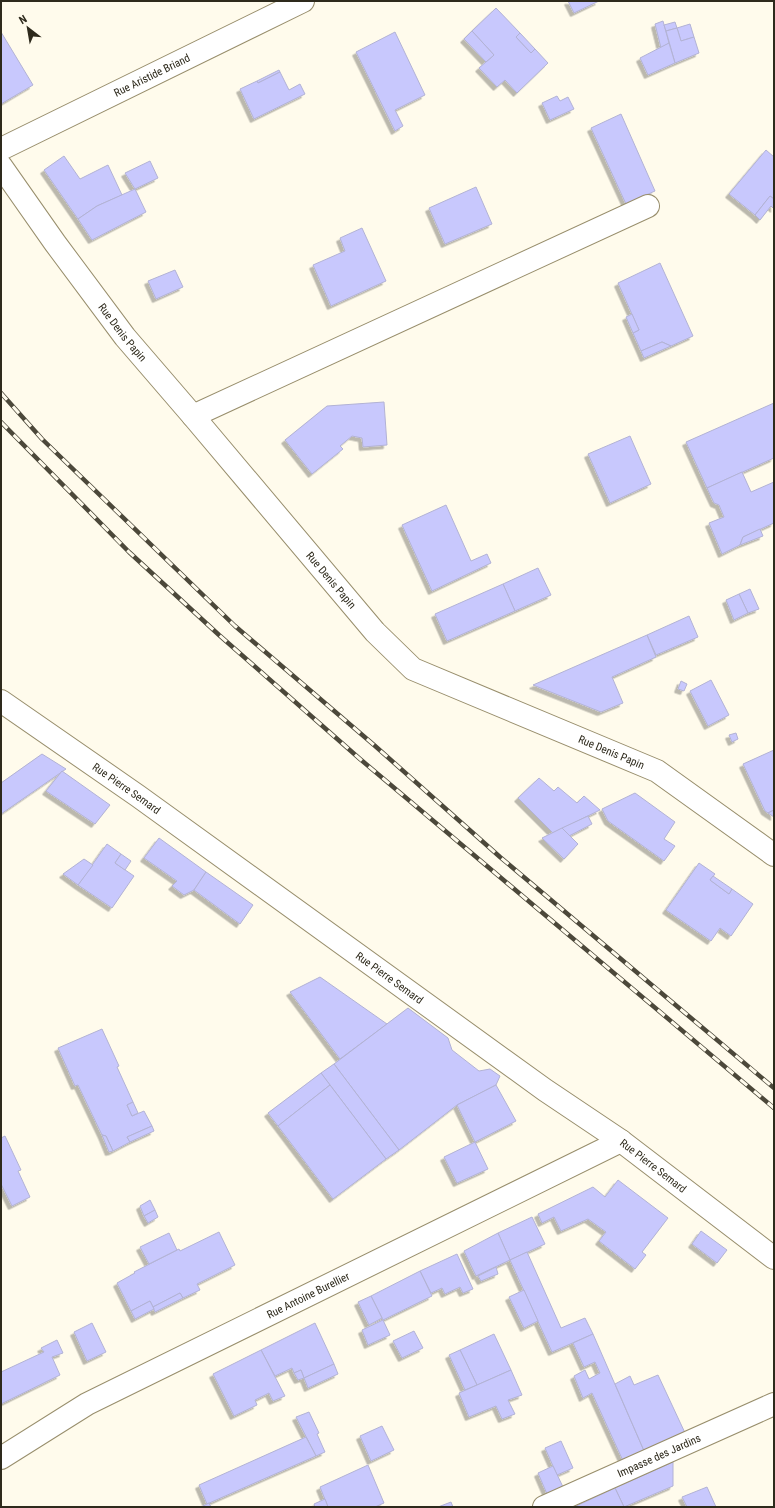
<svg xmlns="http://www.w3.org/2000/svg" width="775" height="1508" font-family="'Roboto Condensed',sans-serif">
<defs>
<filter id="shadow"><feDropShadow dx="-3.5" dy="3.5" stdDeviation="0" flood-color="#0004"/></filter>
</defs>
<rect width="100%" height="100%" fill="#fffbec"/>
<g fill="#c8c8fd" stroke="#b2b2d4" filter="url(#shadow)">
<polygon points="568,1 599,1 574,13"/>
<polygon points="496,8 520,33 516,37 531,53 535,49 548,63 517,93 505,80 497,87 479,68 494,55 472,31"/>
<polygon points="663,21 669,43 661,48 655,24"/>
<polygon points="675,22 677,28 666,31 664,25"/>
<polygon points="690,24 694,37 681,41 677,28"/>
<polygon points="677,28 681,41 694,37 699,53 675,63 666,31"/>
<polygon points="472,31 494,55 486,62 464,39"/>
<polygon points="1,32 33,85 1,104"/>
<polygon points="395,32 425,95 395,110 403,126 395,131 356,52"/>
<polygon points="520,33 535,49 531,53 516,37"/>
<polygon points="669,43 675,63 648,75 640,58"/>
<polygon points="279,70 280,72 258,83 257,81"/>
<polygon points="280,72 289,90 300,84 305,94 254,119 240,89 257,81 258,83"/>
<polygon points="557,96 560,101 568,97 574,109 550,120 542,103"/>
<polygon points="621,114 655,191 626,204 591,128"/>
<polygon points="766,150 774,157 774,199 770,196 755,215 729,194"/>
<polygon points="64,156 80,179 108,165 122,195 97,206 78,219 44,170"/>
<polygon points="150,161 158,178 135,189 125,173"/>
<polygon points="476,187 492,224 445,244 429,208"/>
<polygon points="135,189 146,212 92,240 78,219 97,206"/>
<polygon points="770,196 774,199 774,209 771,206 760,220 755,215"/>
<polygon points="362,228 386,281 331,306 313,265 345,251 340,238"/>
<polygon points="660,263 693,336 671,346 662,342 641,351 633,333 639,330 618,283"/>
<polygon points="175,270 183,287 156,299 148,281"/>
<polygon points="632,314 639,330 633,333 626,317"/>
<polygon points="662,342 671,346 644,358 641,351"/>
<polygon points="384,402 387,445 363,447 362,438 352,436 340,446 343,449 312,474 285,440 327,406"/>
<polygon points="774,403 774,458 707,488 686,442"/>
<polygon points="630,436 651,484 610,503 588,454"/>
<polygon points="742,472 751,492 774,482 774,523 743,537 740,545 722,554 709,523 724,517 719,505 714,503 707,488"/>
<polygon points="446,505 471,561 487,554 491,563 432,591 402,525"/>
<polygon points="760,529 763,536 740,545 743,537"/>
<polygon points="538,568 551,595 515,611 503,584"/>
<polygon points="503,584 515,611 447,641 435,614"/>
<polygon points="750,589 759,609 748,613 739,594"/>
<polygon points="739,594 748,613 734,620 726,600"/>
<polygon points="689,616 698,637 656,655 647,635"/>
<polygon points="647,635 656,657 612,677 623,703 601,712 533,685"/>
<polygon points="711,680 729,715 708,726 690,691"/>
<polygon points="681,681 687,684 684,691 678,689"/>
<polygon points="736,733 738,739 732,742 729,735"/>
<polygon points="774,750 774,810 768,813 765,811 743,764"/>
<polygon points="42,754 66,769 1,814 1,783"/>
<polygon points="62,771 110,805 95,824 46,791"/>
<polygon points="539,778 554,791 558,787 577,803 584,796 600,810 553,833 518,798"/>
<polygon points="635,793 675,822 664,839 675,846 664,861 608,821 602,809"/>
<polygon points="774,810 774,817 768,813"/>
<polygon points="588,816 592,824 569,836 562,828"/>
<polygon points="562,828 578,844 564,859 542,838"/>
<polygon points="159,838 206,872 194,890 184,895 172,886 177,881 144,858"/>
<polygon points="107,844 121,854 115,863 134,876 112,908 78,885"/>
<polygon points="121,854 131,861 125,870 115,863"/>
<polygon points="84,859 93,865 78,885 63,874"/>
<polygon points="699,863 715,874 710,880 729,894 732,889 753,904 731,936 720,928 711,941 666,910"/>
<polygon points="206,872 253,905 240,924 194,890"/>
<polygon points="713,876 732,889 729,894 710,880"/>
<polygon points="320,977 387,1024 340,1059 290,992"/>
<polygon points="408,1008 448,1038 452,1050 479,1071 490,1069 500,1076 496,1085 457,1105 399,1150 334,1064"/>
<polygon points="102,1029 119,1066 117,1067 133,1102 127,1105 132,1116 144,1111 152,1126 127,1137 130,1142 113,1151 106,1136 102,1135 78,1085 75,1086 58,1048"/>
<polygon points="334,1064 399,1150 386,1159 330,1085 321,1073"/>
<polygon points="321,1073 330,1085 278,1126 268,1113"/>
<polygon points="330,1085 386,1159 333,1199 278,1126"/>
<polygon points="496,1085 516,1121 475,1142 457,1105"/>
<polygon points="133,1102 138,1113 132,1116 127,1105"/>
<polygon points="152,1126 154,1131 130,1142 127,1137"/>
<polygon points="102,1135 106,1136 113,1151 109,1152"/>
<polygon points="5,1136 21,1170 18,1171 30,1197 12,1206 1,1184 1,1138"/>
<polygon points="475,1142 488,1169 457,1183 444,1157"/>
<polygon points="618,1180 668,1218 642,1252 646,1255 635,1269 599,1241 606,1232 588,1219 561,1231 554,1217 542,1223 538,1214 593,1187 605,1197"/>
<polygon points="150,1200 155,1210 144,1216 140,1206"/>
<polygon points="155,1210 158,1217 148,1223 144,1216"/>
<polygon points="532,1217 545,1244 510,1260 498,1233"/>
<polygon points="701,1231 727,1250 717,1263 692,1244"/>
<polygon points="219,1232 235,1265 197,1284 200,1290 183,1298 180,1293 153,1307 150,1301 131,1311 117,1283 135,1273 134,1272 177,1250 179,1249 180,1251"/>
<polygon points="169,1233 177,1250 149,1264 140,1247"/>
<polygon points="498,1233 510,1260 476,1276 464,1251"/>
<polygon points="527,1252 561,1328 585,1318 593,1334 552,1352 510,1260"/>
<polygon points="457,1254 473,1289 463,1293 460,1287 445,1294 442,1288 431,1293 420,1271"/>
<polygon points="496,1267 498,1274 481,1281 478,1276"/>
<polygon points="420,1271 432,1296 383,1320 371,1296"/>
<polygon points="524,1290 538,1321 524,1328 509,1297"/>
<polygon points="180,1293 183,1298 155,1312 153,1307"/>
<polygon points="371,1296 382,1318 369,1325 358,1302"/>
<polygon points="150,1301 154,1309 135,1319 131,1311"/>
<polygon points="383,1320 390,1335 368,1345 362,1330"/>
<polygon points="92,1323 106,1352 87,1361 74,1332"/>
<polygon points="315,1323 334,1364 304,1378 301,1370 294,1373 292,1368 275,1376 261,1350"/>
<polygon points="414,1331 423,1348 402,1358 393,1341"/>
<polygon points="494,1334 511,1370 477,1385 460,1350"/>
<polygon points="593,1334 645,1453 624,1463 592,1393 583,1398 574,1376 585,1370 589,1379 600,1373 595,1362 584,1367 573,1343"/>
<polygon points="57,1340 63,1353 52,1357 60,1375 1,1404 1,1372 44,1352 41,1348"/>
<polygon points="261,1350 285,1396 273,1401 269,1393 255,1400 257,1405 234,1416 213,1374"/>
<polygon points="460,1350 477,1385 465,1390 449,1355"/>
<polygon points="334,1364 338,1374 308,1388 304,1378"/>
<polygon points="301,1370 304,1378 298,1380 294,1373"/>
<polygon points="511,1370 522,1395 508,1400 515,1414 502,1419 496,1406 469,1417 459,1393"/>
<polygon points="658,1375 686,1435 645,1453 615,1384 630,1376 634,1385"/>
<polygon points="309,1412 319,1433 317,1434 325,1452 316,1456 296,1417"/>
<polygon points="382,1426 394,1450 371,1461 360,1436"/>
<polygon points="306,1437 316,1456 207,1504 199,1485"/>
<polygon points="561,1441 573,1468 557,1475 545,1448"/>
<polygon points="673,1462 673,1486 624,1507 615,1488"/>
<polygon points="368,1465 384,1503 375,1507 328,1507 320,1487"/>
<polygon points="553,1466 563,1487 547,1494 538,1473"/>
<polygon points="707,1487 716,1507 687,1507 682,1497"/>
<polygon points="615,1488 624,1507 574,1507"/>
<polygon points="325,1499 328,1507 315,1507 314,1504"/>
<polygon points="451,1502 453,1507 438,1507"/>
<polygon points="209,1503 211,1507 201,1507"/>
</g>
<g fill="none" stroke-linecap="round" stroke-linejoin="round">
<defs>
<g id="street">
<path id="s1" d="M1 149 303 1"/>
<path id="s2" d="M1 166 55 243 125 337 193 416 375 632 413 669 657 771 774 855"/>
<polyline points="193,416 648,206"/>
<path id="s3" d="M1 701 138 796 545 1090 621 1141 774 1258"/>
<path id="s4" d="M1 1458 87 1404 621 1141"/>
<path id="s5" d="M544 1507 774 1404"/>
</g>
</defs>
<use href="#street" stroke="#988e6c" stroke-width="24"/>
<use href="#street" stroke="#fff" stroke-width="22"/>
<defs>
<g id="rail">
<polyline points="1,393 42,439 235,626 374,745 500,857 774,1088"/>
<polyline points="1,422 129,552 219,635 360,759 774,1108"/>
</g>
</defs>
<use href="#rail" stroke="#4c483a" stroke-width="4.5"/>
<use href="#rail" stroke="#fffbec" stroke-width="3" stroke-dasharray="9" stroke-linecap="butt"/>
</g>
<g text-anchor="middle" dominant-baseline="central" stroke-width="3" stroke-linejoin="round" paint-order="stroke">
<g font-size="11" fill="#2e2a1c" stroke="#fffbec">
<text stroke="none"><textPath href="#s1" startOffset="168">Rue Aristide Briand</textPath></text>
<text stroke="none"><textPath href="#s2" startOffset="206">Rue Denis Papin</textPath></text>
<text stroke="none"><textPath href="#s2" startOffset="530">Rue Denis Papin</textPath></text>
<text stroke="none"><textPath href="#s2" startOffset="866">Rue Denis Papin</textPath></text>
<text stroke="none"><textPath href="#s3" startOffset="153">Rue Pierre Semard</textPath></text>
<text stroke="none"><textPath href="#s3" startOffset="477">Rue Pierre Semard</textPath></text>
<text stroke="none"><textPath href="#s3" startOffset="801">Rue Pierre Semard</textPath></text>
<text stroke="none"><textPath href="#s4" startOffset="348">Rue Antoine Burellier</textPath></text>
<text stroke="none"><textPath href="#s5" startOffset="126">Impasse des Jardins</textPath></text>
</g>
</g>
<rect width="775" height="1508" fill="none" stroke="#2e2a1c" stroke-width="4"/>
<g transform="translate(28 28) rotate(329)" stroke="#fffbec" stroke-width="3" paint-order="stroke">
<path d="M0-3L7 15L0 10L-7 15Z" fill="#2e2a1c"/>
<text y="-6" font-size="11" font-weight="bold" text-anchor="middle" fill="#2e2a1c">N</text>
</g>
</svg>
